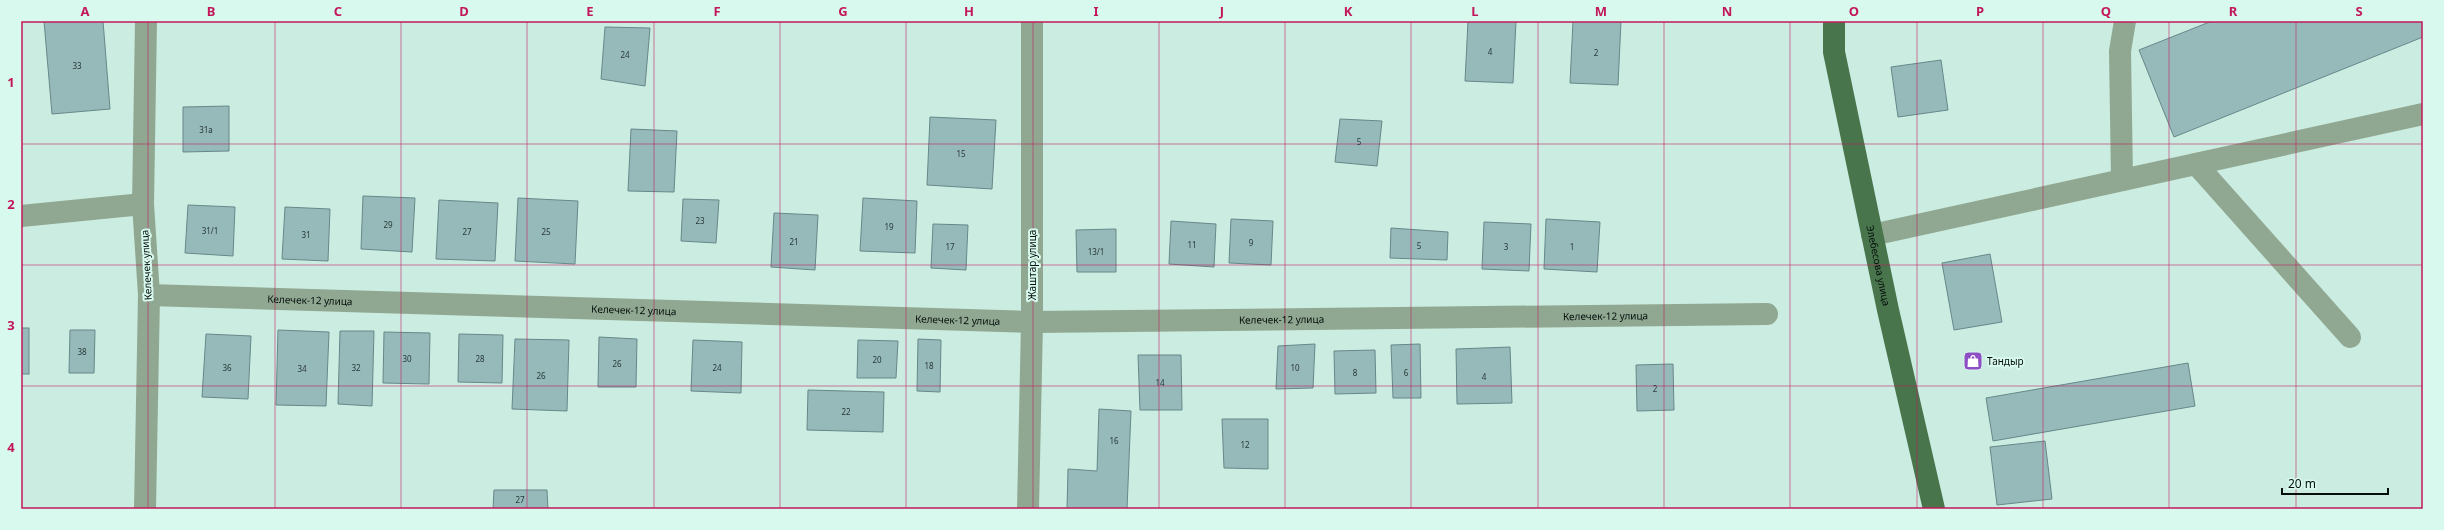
<svg xmlns="http://www.w3.org/2000/svg" width="2444" height="530" font-family="'Noto Sans',sans-serif">
<rect width="100%" height="100%" fill="#cbece1"/>
<g fill="#96b9ba" stroke="#668889">
<polygon points="44,21 103,21 110,109 52,114"/>
<polygon points="1468,21 1516,21 1513,83 1465,81"/>
<polygon points="1573,21 1621,21 1618,85 1570,83"/>
<polygon points="2212,21 2423,21 2423,37 2174,137 2139,50"/>
<polygon points="605,27 650,28 645,86 601,79"/>
<polygon points="1941,60 1948,110 1898,117 1891,67"/>
<polygon points="229,106 229,151 183,152 183,107"/>
<polygon points="930,117 996,120 992,189 927,185"/>
<polygon points="1340,119 1382,121 1377,166 1335,162"/>
<polygon points="631,129 677,131 674,192 628,191"/>
<polygon points="363,196 415,198 412,252 361,249"/>
<polygon points="518,198 578,201 575,264 515,261"/>
<polygon points="863,198 917,201 915,253 860,251"/>
<polygon points="683,199 719,200 716,243 681,241"/>
<polygon points="439,200 498,203 495,261 436,259"/>
<polygon points="188,205 235,207 233,256 185,253"/>
<polygon points="285,207 330,209 328,261 282,259"/>
<polygon points="774,213 818,215 815,270 771,267"/>
<polygon points="1231,219 1273,221 1271,265 1229,263"/>
<polygon points="1546,219 1600,222 1597,272 1544,269"/>
<polygon points="1171,221 1216,224 1214,267 1169,264"/>
<polygon points="1484,222 1531,224 1529,271 1482,269"/>
<polygon points="933,224 968,225 966,270 931,268"/>
<polygon points="1391,228 1448,232 1447,260 1390,258"/>
<polygon points="1116,229 1116,272 1077,272 1076,230"/>
<polygon points="1990,254 2002,322 1954,330 1942,263"/>
<rect x="21" y="328" width="8" height="46"/>
<polygon points="70,330 95,330 94,373 69,373"/>
<polygon points="278,330 329,332 326,406 276,405"/>
<polygon points="340,331 374,331 372,406 338,404"/>
<polygon points="384,332 430,333 429,384 383,383"/>
<polygon points="206,334 251,336 248,399 202,397"/>
<polygon points="459,334 503,335 502,383 458,382"/>
<polygon points="599,337 637,339 636,387 598,387"/>
<polygon points="515,339 569,340 567,411 512,409"/>
<polygon points="918,339 941,340 940,392 917,391"/>
<polygon points="693,340 742,342 741,393 691,391"/>
<polygon points="858,340 898,341 896,378 857,378"/>
<polygon points="1315,344 1313,388 1276,389 1278,346"/>
<polygon points="1420,344 1421,398 1393,398 1391,345"/>
<polygon points="1510,347 1512,403 1457,404 1456,349"/>
<polygon points="1375,350 1376,393 1335,394 1334,351"/>
<polygon points="1138,355 1181,355 1182,410 1140,410"/>
<polygon points="2188,363 2195,406 1993,441 1986,398"/>
<polygon points="1673,364 1674,410 1637,411 1636,365"/>
<polygon points="808,390 884,392 883,432 807,430"/>
<polygon points="1099,409 1131,411 1127,509 1067,509 1068,469 1097,471"/>
<polygon points="1222,419 1268,419 1268,469 1224,468"/>
<polygon points="2045,441 2052,499 1997,505 1990,447"/>
<polygon points="494,490 547,490 548,509 493,509"/>
</g>
<g fill="none" stroke-linecap="round" stroke-linejoin="round">
<g stroke="#90a891" stroke-width="22">
<polyline points="2196,164 2350,337"/>
<polyline points="2122,180 2120,51 2125,21"/>
<polyline points="21,216 143,204"/>
<polyline points="1872,235 2423,114"/>
<path id="s1" d="M149 295 1032 322 1767 314"/>
<polyline points="145,509 149,295 143,204 146,21"/>
<polyline points="1028,509 1032,322 1032,21"/>
</g>
<path stroke="#49754d" stroke-width="22" id="s2" d="M1834 21V52L1888 310 1934 509"/>
</g>
<path fill="none" stroke="#c2185b" stroke-width="1" stroke-opacity="0.55" d="M148 21V509M275 21V509M401 21V509M527 21V509M654 21V509M780 21V509M906 21V509M1033 21V509M1159 21V509M1285 21V509M1411 21V509M1538 21V509M1664 21V509M1790 21V509M1917 21V509M2043 21V509M2169 21V509M2296 21V509M21 144H2423M21 265H2423M21 386H2423"/>
<defs>
<symbol id="shop-square" viewBox="-11 -11 22 22"><rect x="-9" y="-9" width="18" height="18" rx="4" fill="#8e4fc5" stroke="#d8f9ee"/><path d="M-5-2.5h2.3a2.7 3.5 0 0 1 5.4 0H5L5.5 6h-11ZM-1.5-2.5h3a1.5 2.3 0 0 0-3 0Z" fill="#fff"/></symbol>
</defs>
<g fill-rule="evenodd">
<use href="#shop-square" x="1962" y="350" width="22" height="22"/>
</g>
<g text-anchor="middle" dominant-baseline="central" stroke-width="4" stroke-linejoin="round" paint-order="stroke">
<g font-size="8" fill="#283937">
<text x="1490" y="51">4</text>
<text x="1596" y="52">2</text>
<text x="625" y="54">24</text>
<text x="77" y="65">33</text>
<text x="206" y="129">31а</text>
<text x="1359" y="141">5</text>
<text x="961" y="153">15</text>
<text x="700" y="220">23</text>
<text x="388" y="224">29</text>
<text x="889" y="226">19</text>
<text x="210" y="230">31/1</text>
<text x="467" y="231">27</text>
<text x="546" y="231">25</text>
<text x="306" y="234">31</text>
<text x="794" y="241">21</text>
<text x="1251" y="242">9</text>
<text x="1192" y="244">11</text>
<text x="1419" y="245">5</text>
<text x="950" y="246">17</text>
<text x="1506" y="246">3</text>
<text x="1572" y="246">1</text>
<text x="1096" y="251">13/1</text>
<text x="82" y="351">38</text>
<text x="407" y="358">30</text>
<text x="480" y="358">28</text>
<text x="877" y="359">20</text>
<text x="617" y="363">26</text>
<text x="929" y="365">18</text>
<text x="227" y="367">36</text>
<text x="356" y="367">32</text>
<text x="717" y="367">24</text>
<text x="1295" y="367">10</text>
<text x="302" y="368">34</text>
<text x="1355" y="372">8</text>
<text x="1406" y="372">6</text>
<text x="541" y="375">26</text>
<text x="1484" y="376">4</text>
<text x="1160" y="382">14</text>
<text x="1655" y="388">2</text>
<text x="846" y="411">22</text>
<text x="1114" y="440">16</text>
<text x="1245" y="444">12</text>
<text x="520" y="499">27</text>
</g>
<g font-size="10" fill="#040e0b" stroke="#d8f9ee">
<text transform="translate(146 265) rotate(-93)">Келечек улица</text>
<text transform="translate(1032 265) rotate(-90)">Жаштар улица</text>
<text stroke="none"><textPath href="#s2" startOffset="249">Элебесова улица</textPath></text>
<text stroke="none"><textPath href="#s1" startOffset="161">Келечек-12 улица</textPath></text>
<text stroke="none"><textPath href="#s1" startOffset="485">Келечек-12 улица</textPath></text>
<text stroke="none"><textPath href="#s1" startOffset="1457">Келечек-12 улица</textPath></text>
<text stroke="none"><textPath href="#s1" startOffset="1133">Келечек-12 улица</textPath></text>
<text stroke="none"><textPath href="#s1" startOffset="809">Келечек-12 улица</textPath></text>
</g>
<g font-size="10" fill="#040e0b" stroke="#d8f9ee" text-anchor="start">
<text x="1987" y="361">Тандыр</text>
</g>
</g>
<rect width="2444" height="530" fill="none" stroke="#d8f9ee" stroke-width="44"/>
<path d="M2282 488v6h106v-6" fill="none" stroke="#040e0b" stroke-width="2"/>
<text x="2288" y="488" font-size="12" fill="#040e0b" stroke="#d8f9ee" stroke-width="3" paint-order="stroke">20 m</text>
<rect x="22" y="22" width="2400" height="486" fill="none" stroke="#c2185b" stroke-width="1.5"/>
<g font-size="13" text-anchor="middle" font-weight="bold" fill="#c2185b">
<text x="85" y="16">A</text>
<text x="211" y="16">B</text>
<text x="338" y="16">C</text>
<text x="464" y="16">D</text>
<text x="590" y="16">E</text>
<text x="717" y="16">F</text>
<text x="843" y="16">G</text>
<text x="969" y="16">H</text>
<text x="1096" y="16">I</text>
<text x="1222" y="16">J</text>
<text x="1348" y="16">K</text>
<text x="1475" y="16">L</text>
<text x="1601" y="16">M</text>
<text x="1727" y="16">N</text>
<text x="1854" y="16">O</text>
<text x="1980" y="16">P</text>
<text x="2106" y="16">Q</text>
<text x="2233" y="16">R</text>
<text x="2359" y="16">S</text>
<text x="11" y="87">1</text>
<text x="11" y="209">2</text>
<text x="11" y="330">3</text>
<text x="11" y="452">4</text>
</g>
</svg>
